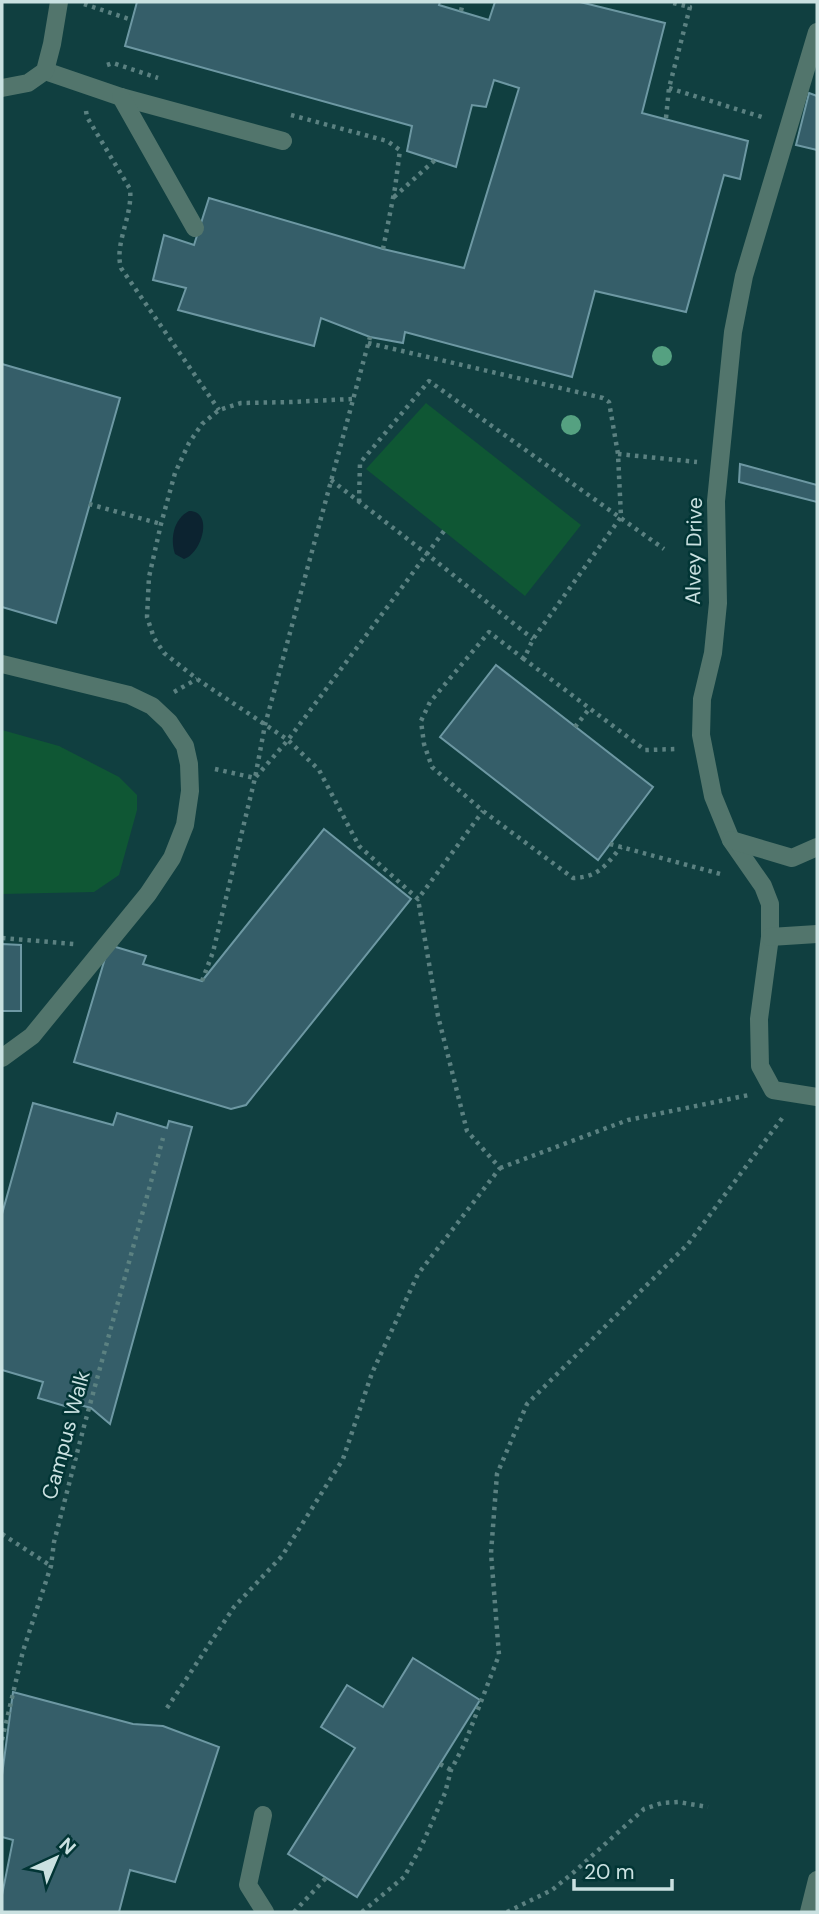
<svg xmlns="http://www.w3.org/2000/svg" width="819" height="1914" font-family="'DM Sans',sans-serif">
<rect width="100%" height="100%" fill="#103f40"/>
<g fill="#0f5734">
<polygon points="426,403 581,525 525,596 366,469"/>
<polygon points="2,730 59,746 119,777 137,795 137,810 119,875 94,892 2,894"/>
</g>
<path fill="#0c2330" d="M189 511C214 511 202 553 184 559L175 554C170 540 173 519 189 511Z"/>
<g fill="#355e69" stroke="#6d98a3" stroke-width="2">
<polygon points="137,2 440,2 439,5 489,20 495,2 580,2 665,23 642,113 748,141 740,179 724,175 686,312 595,291 572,377 405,332 403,343 370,337 321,318 314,346 178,310 186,288 153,280 164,235 194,245 209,198 383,249 464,268 519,88 494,80 486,107 472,105 456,167 407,151 412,126 125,46"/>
<polygon points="809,93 817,96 817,150 796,145"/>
<polygon points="2,364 120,398 56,623 2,607"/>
<polygon points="740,464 817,485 817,502 739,482"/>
<polygon points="496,665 653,787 598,860 440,737"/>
<polygon points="324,829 411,899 246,1105 231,1109 74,1062 109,945 146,956 143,964 202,981"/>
<polygon points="2,944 21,945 21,1011 2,1011"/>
<polygon points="33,1103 113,1125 117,1113 167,1128 169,1121 192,1127 110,1424 91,1408 69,1402 68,1407 38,1398 43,1382 2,1370 2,1214"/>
<polygon points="413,1658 480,1700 357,1897 288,1854 355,1748 321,1727 347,1685 383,1707"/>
<polygon points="13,1692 133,1724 163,1726 219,1747 175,1882 130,1870 119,1912 2,1912 2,1895 13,1840 2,1837 2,1775"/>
</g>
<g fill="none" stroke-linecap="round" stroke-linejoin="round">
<g stroke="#5b8181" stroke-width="4.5" stroke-dasharray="3.5 5" stroke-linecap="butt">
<polyline points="586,3 586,2"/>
<polyline points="84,4 132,20"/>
<polyline points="461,11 463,2"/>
<polyline points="107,65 113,63 158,78"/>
<polyline points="669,88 765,118"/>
<path d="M86 111 87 117 130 189C133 216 114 243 121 268L219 410"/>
<polyline points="291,115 387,141 400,150 395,188 383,249"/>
<polyline points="666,118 669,88 690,7 669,2"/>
<polyline points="394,197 435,160"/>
<polyline points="368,343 603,398 609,402 618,454 621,517 533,639 524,659 645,750 678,749"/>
<polyline points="352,399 291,402 241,403 219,410 202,424 189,443 175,473 161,524 149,577 147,617 154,638 164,653 197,679 288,740 319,770 359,846 418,899 483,811"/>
<polyline points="618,454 697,462"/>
<polyline points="331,480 427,554 533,639"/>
<polyline points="359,502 360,463 429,381 664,549"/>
<polyline points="89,504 161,524"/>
<path d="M524 659 489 632 430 702 421 721 424 744 432 767 483 811 573 878C599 877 605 866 621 847"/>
<polyline points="174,692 197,679"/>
<polyline points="575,727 589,709"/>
<polyline points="215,769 255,778 288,740 444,531"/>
<polyline points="610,844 724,875"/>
<polyline points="2,938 74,944"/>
<polyline points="202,981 213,952 255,778 265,725 370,337"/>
<polyline points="500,1168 628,1120 749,1095"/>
<polyline points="2,1534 51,1566"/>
<polyline points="167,1708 234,1607 282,1556 343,1459 372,1373 418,1274 500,1168 467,1131 438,1016 418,899"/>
<polyline points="2,1740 23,1651 51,1566 54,1542 83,1430 163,1138"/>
<polyline points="440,1764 451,1770"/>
<polyline points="294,1912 326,1878"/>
<polyline points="362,1912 404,1877 421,1847 445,1793 451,1770 465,1743 499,1655 491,1553 497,1474 527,1404 688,1244 783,1117"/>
<polyline points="507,1912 552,1890 574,1872 644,1809 662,1803 678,1802 708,1807"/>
</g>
<g stroke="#52756c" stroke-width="18">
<polyline points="817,32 744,276 733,332 716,501 718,603 713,653 702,699 701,735 713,796 731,840 763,886 770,904 770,937 759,1019 760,1066 773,1090 817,1097"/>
<polyline points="45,71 121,97 283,141"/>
<polyline points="2,88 28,83 45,71 52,44 59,2"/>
<polyline points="121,97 195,228"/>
<polyline points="2,664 129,695 152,706 169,722 185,746 189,764 190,791 185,825 172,858 148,894 32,1036 2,1058"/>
<polyline points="731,840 792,858 817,847"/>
<polyline points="770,937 817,934"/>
<polyline points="263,1815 248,1885 265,1912"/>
<polyline points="809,1912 817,1880"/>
</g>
</g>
<g fill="#55a181">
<circle cx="662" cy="356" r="10"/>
<circle cx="571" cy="425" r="10"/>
</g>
<g text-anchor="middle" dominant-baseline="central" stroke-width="5" stroke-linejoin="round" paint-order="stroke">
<g font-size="21" fill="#cae1e1" stroke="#023535">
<text transform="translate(694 551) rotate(-89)">Alvey Drive</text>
<text transform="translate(66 1435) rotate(-75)">Campus Walk</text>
</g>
</g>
<rect width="819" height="1914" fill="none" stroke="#cae1e1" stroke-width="7"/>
<g transform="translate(56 1858) rotate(44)" stroke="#023535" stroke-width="5" paint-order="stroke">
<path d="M0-5L12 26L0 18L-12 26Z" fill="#cae1e1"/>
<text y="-10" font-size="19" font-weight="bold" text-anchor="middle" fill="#cae1e1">N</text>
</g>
<path d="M574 1879v10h98v-10" fill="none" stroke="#cae1e1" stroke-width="3.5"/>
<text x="584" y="1879" font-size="21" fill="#cae1e1" stroke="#023535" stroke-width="5" paint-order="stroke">20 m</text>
</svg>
